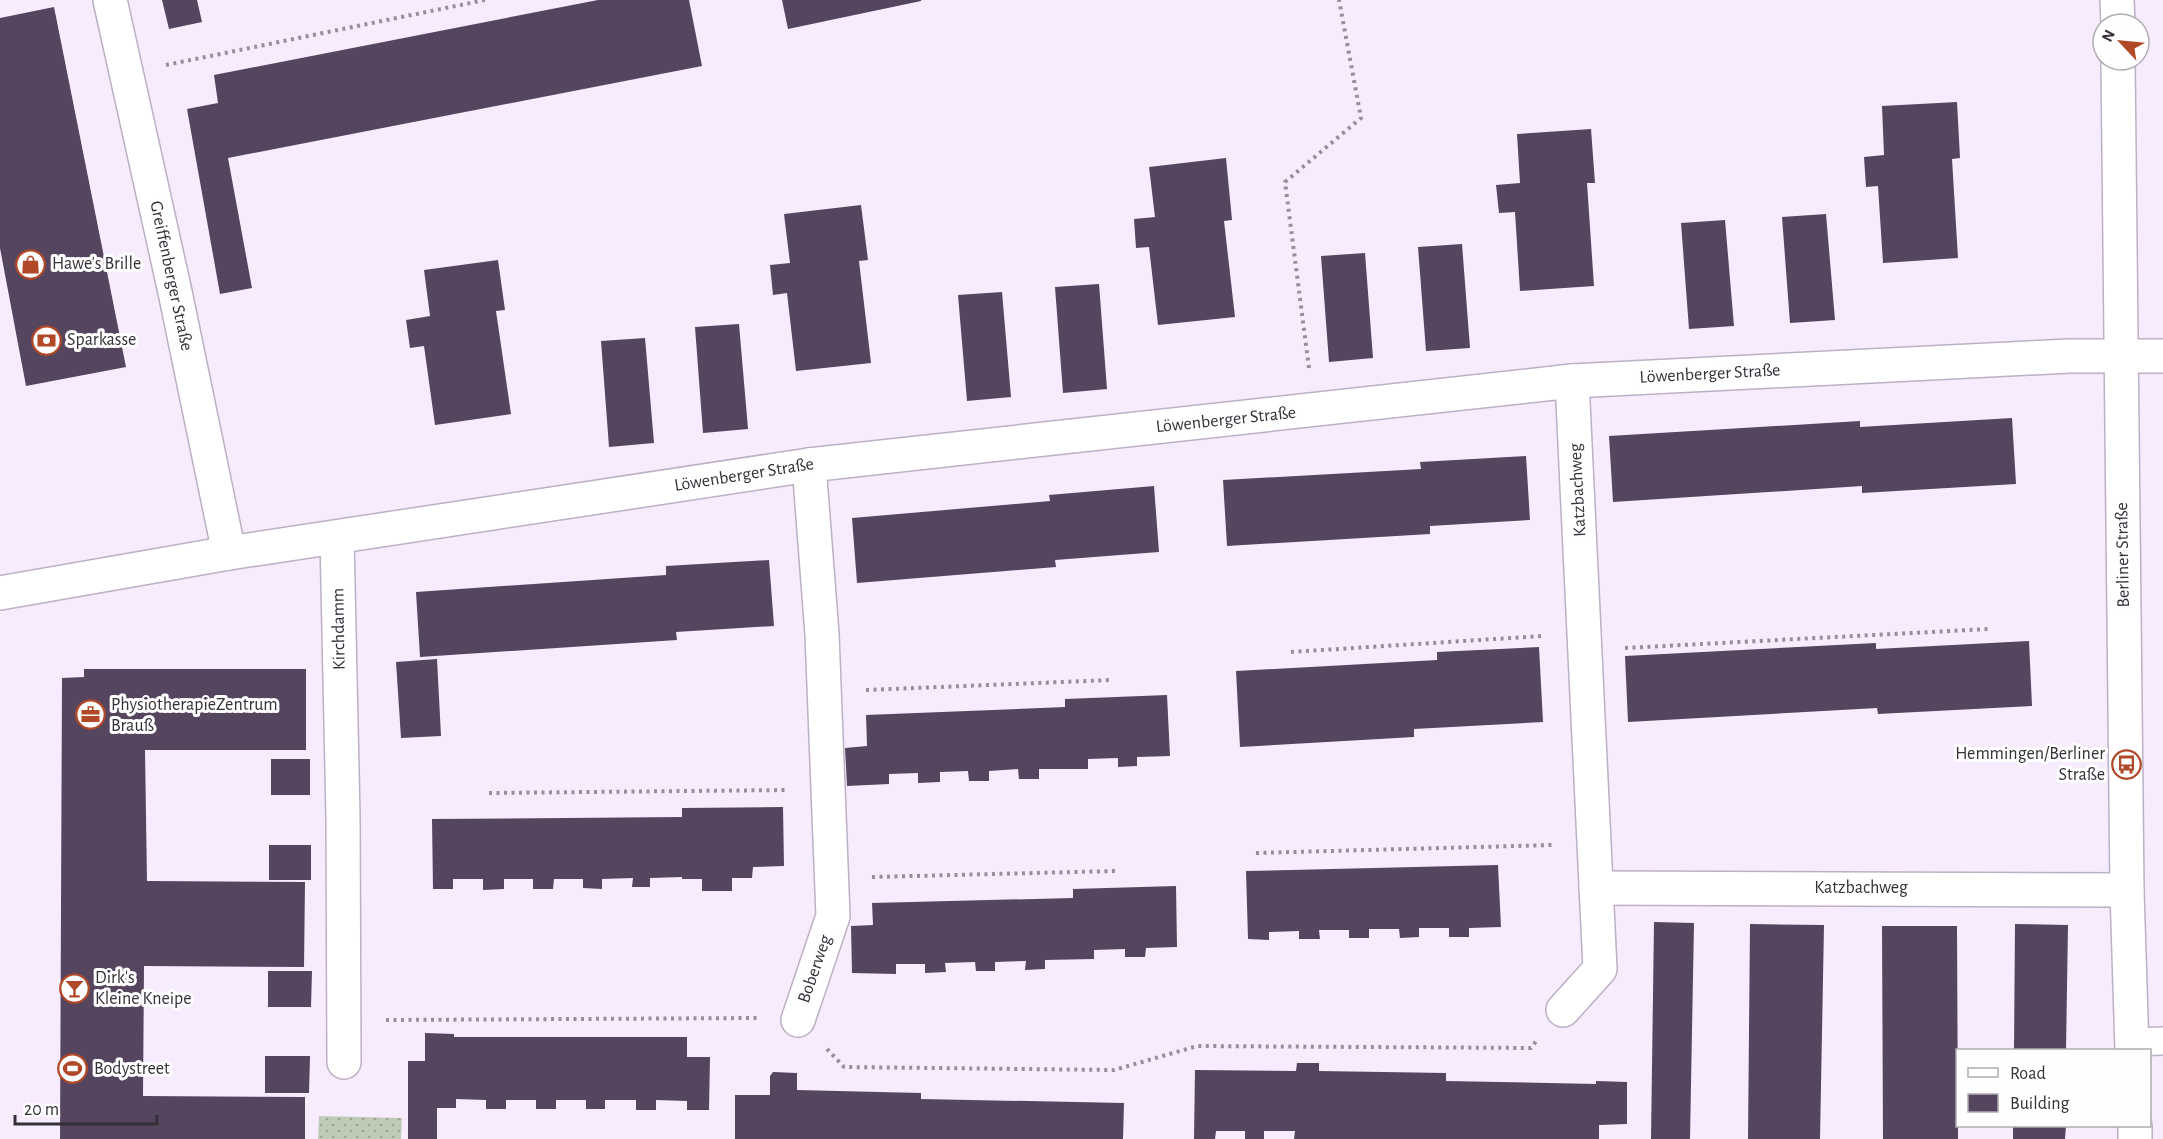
<svg xmlns="http://www.w3.org/2000/svg" width="2163" height="1139" font-family="'Alegreya Sans',sans-serif">
<defs>
<pattern id="park-dots" width="8" height="8" patternUnits="userSpaceOnUse" patternTransform="scale(1.5)"><rect width="8" height="8" fill="#bfcbb7"/><path d="M2 2h.1M6 6h.1" fill="none" stroke="#9ca596" stroke-width="1.8" stroke-linecap="round"/></pattern>
</defs>
<rect width="100%" height="100%" fill="#f6ecfe"/>
<polygon fill="url(#park-dots)" points="319,1116 402,1118 401,1139 318,1139"/>
<g fill="#55455f">
<polygon points="162,0 197,0 202,22 169,29"/>
<polygon points="598,0 689,0 702,66 228,158 252,288 220,294 187,109 218,103 214,75"/>
<polygon points="782,0 921,0 921,1 788,29"/>
<polygon points="54,7 126,367 26,386 0,248 0,18"/>
<polygon points="1957,102 1960,158 1952,159 1958,258 1883,263 1878,186 1866,187 1864,157 1884,155 1882,106"/>
<polygon points="1591,129 1595,183 1587,183 1594,286 1520,291 1515,212 1499,213 1496,185 1520,183 1517,134"/>
<polygon points="1226,158 1232,220 1224,221 1235,317 1158,325 1149,247 1136,248 1134,219 1155,217 1149,167"/>
<polygon points="861,205 868,260 859,261 871,363 796,371 787,293 773,295 770,265 790,263 784,214"/>
<polygon points="1826,214 1835,320 1790,323 1782,217"/>
<polygon points="1725,220 1734,326 1689,329 1681,223"/>
<polygon points="1462,244 1470,348 1426,351 1418,247"/>
<polygon points="1365,253 1373,358 1329,362 1321,256"/>
<polygon points="498,260 505,310 496,311 511,414 435,425 424,346 410,348 406,320 430,316 424,270"/>
<polygon points="1099,284 1107,389 1063,393 1055,287"/>
<polygon points="1002,292 1011,397 967,401 958,295"/>
<polygon points="739,324 748,429 703,433 695,327"/>
<polygon points="645,338 654,443 609,447 601,341"/>
<polygon points="2012,418 2016,484 1862,493 1862,486 1613,502 1609,436 1860,421 1860,427"/>
<polygon points="1526,456 1530,520 1430,526 1430,534 1227,546 1223,480 1421,469 1420,462"/>
<polygon points="1154,486 1159,552 1055,560 1056,567 857,583 852,518 1050,501 1049,495"/>
<polygon points="769,560 774,626 676,632 677,640 420,657 416,592 666,575 666,566"/>
<polygon points="2029,641 2032,706 1878,714 1877,708 1628,722 1625,656 1876,643 1876,649"/>
<polygon points="1539,647 1543,722 1414,729 1414,737 1240,747 1236,671 1437,660 1437,652"/>
<polygon points="437,659 441,736 401,738 396,662"/>
<polygon points="84,669 306,669 306,750 145,750 147,881 305,882 304,967 144,966 143,1096 305,1097 305,1139 60,1139 62,678 84,677"/>
<polygon points="1167,695 1170,756 1137,757 1137,766 1118,767 1118,758 1088,759 1088,769 1039,769 1039,779 1019,779 1018,769 989,771 989,781 969,781 968,771 940,772 940,782 918,783 918,773 889,774 889,784 847,786 845,748 867,746 866,715 1065,707 1065,699"/>
<rect x="271" y="759" width="39" height="36"/>
<polygon points="783,807 784,866 753,867 752,878 732,878 732,891 702,891 702,879 682,879 682,877 650,878 650,887 632,887 633,878 602,879 602,889 583,888 583,879 554,879 553,889 533,889 533,879 504,879 504,889 483,890 483,879 453,879 453,889 433,889 432,819 682,817 682,808"/>
<rect x="269" y="845" width="42" height="35"/>
<polygon points="1498,865 1501,927 1469,928 1469,937 1449,937 1449,928 1419,928 1419,937 1400,938 1399,929 1369,929 1369,938 1349,938 1349,930 1319,930 1320,939 1299,939 1299,931 1269,932 1269,940 1248,939 1246,871"/>
<polygon points="1176,886 1177,947 1146,948 1145,957 1125,957 1125,949 1094,950 1094,959 1045,960 1045,969 1025,970 1026,961 995,962 995,971 976,971 975,962 945,963 946,972 925,973 925,964 896,964 896,974 852,973 851,926 873,925 872,903 1073,898 1073,889"/>
<polygon points="1654,922 1694,923 1690,1139 1651,1139"/>
<polygon points="1750,924 1824,925 1820,1139 1748,1139"/>
<polygon points="2015,924 2068,925 2066,1050 2014,1050"/>
<polygon points="1882,926 1957,926 1958,1139 1883,1139"/>
<polygon points="268,971 312,971 311,1007 268,1007"/>
<polygon points="425,1033 454,1034 454,1037 687,1037 687,1057 710,1057 709,1110 687,1110 687,1101 656,1100 656,1110 636,1110 636,1100 605,1100 605,1109 586,1109 586,1100 556,1100 556,1109 536,1109 536,1100 506,1100 506,1109 486,1109 486,1100 456,1099 456,1108 437,1108 437,1139 408,1139 408,1061 425,1061"/>
<polygon points="265,1056 310,1056 309,1093 265,1093"/>
<polygon points="1297,1063 1319,1063 1319,1071 1446,1073 1446,1081 1596,1084 1596,1081 1627,1082 1627,1124 1599,1125 1599,1139 1294,1139 1295,1131 1264,1131 1264,1139 1245,1139 1245,1131 1216,1131 1215,1139 1194,1139 1195,1070 1296,1071"/>
<polygon points="773,1072 797,1073 797,1090 921,1093 921,1099 1124,1103 1123,1139 735,1139 735,1095 770,1095 770,1076"/>
<polygon points="2013,1126 2066,1126 2065,1139 2013,1139"/>
</g>
<g fill="none" stroke-linecap="round" stroke-linejoin="round">
<defs>
<polyline id="lane" points="2132,1042 2163,1041"/>
<g id="street">
<polyline points="110,0 175,292 229,553"/>
<polyline points="337,538 343,817 344,1062"/>
<polyline points="0,593 229,553 809,465 1572,381 2069,356 2163,356"/>
<polyline points="1596,888 2127,890"/>
<polyline points="1563,1010 1600,969 1572,381"/>
<polyline points="798,1020 833,916 822,634 809,465"/>
</g>
<g id="secondary">
<polyline points="2117,0 2118,24"/>
<polyline points="2118,60 2127,890 2132,1050"/>
<polyline points="2135,1126 2135,1139"/>
</g>
</defs>
<use href="#lane" stroke="#bcb0c5" stroke-width="30"/>
<use href="#street" stroke="#bcb0c5" stroke-width="36"/>
<use href="#secondary" stroke="#bcb0c5" stroke-width="36"/>
<g stroke="#958e9b" stroke-width="4" stroke-dasharray="3 4.5" stroke-linecap="butt">
<polyline points="166,65 485,0"/>
<polyline points="1309,368 1285,182 1361,118 1339,0"/>
<polyline points="1625,648 1988,629"/>
<polyline points="1291,652 1542,636"/>
<polyline points="866,690 1111,680"/>
<polyline points="489,793 788,790"/>
<polyline points="1256,853 1552,845"/>
<polyline points="872,877 1116,871"/>
<polyline points="386,1020 757,1018"/>
<polyline points="827,1049 844,1067 1114,1070 1197,1046 1531,1048 1537,1040"/>
</g>
<use href="#lane" stroke="#fff" stroke-width="27"/>
<use href="#street" stroke="#fff" stroke-width="33"/>
<use href="#secondary" stroke="#fff" stroke-width="33"/>
</g>
<defs>
<symbol id="shop-ring" viewBox="-11 -11 22 22"><circle r="9.5" fill="#fefefe" stroke="#b14928" stroke-width="1.5"/><path d="M-5-2.5h2.3a2.7 3.5 0 0 1 5.4 0H5L5.5 6h-11ZM-1.5-2.5h3a1.5 2.3 0 0 0-3 0Z" fill="#b14928"/></symbol>
<symbol id="bank-ring" viewBox="-11 -11 22 22"><circle r="9.5" fill="#fefefe" stroke="#b14928" stroke-width="1.5"/><path d="M-6-4H6V4H-6ZM0-2.3a2.3 2.3 0 1 0 0 4.6a2.3 2.3 0 1 0 0-4.6Z" fill="#b14928"/></symbol>
<symbol id="office-ring" viewBox="-11 -11 22 22"><circle r="9.5" fill="#fefefe" stroke="#b14928" stroke-width="1.5"/><path d="M-6-3h4V-5.5h4V-3h4V5H-6ZM-1-4.5V-3h2v-1.5ZM-6 0V1H6V0Z" fill="#b14928"/></symbol>
<symbol id="bus-ring" viewBox="-11 -11 22 22"><circle r="9.5" fill="#fefefe" stroke="#b14928" stroke-width="1.5"/><path d="M-5-6H5V4H4V6H2V4H-2V6H-4V4H-5ZM-3.5-4V0h7V-4ZM-3.5 1.2v1.5H-2V1.2ZM2 1.2v1.5H3.5V1.2Z" fill="#b14928"/></symbol>
<symbol id="bar-ring" viewBox="-11 -11 22 22"><circle r="9.5" fill="#fefefe" stroke="#b14928" stroke-width="1.5"/><path d="M-6-5H6L.8 .8V4.5H3.5V6h-7V4.5H-.8V.8Z" fill="#b14928"/></symbol>
<symbol id="stadium-ring" viewBox="-11 -11 22 22"><circle r="9.5" fill="#fefefe" stroke="#b14928" stroke-width="1.5"/><path d="M0-5a6.5 5 0 1 0 0 10a6.5 5 0 1 0 0-10ZM-3.5-1.8h7v3.6h-7Z" fill="#b14928"/></symbol>
</defs>
<g fill-rule="evenodd">
<use href="#shop-ring" x="14" y="248" width="33" height="33"/>
<use href="#bank-ring" x="30" y="324" width="33" height="33"/>
<use href="#office-ring" x="74" y="698" width="33" height="33"/>
<use href="#bus-ring" x="2110" y="748" width="33" height="33"/>
<use href="#bar-ring" x="58" y="972" width="33" height="33"/>
<use href="#stadium-ring" x="56" y="1052" width="33" height="33"/>
</g>
<g text-anchor="middle" dominant-baseline="central" stroke-width="6" stroke-linejoin="round" paint-order="stroke">
<g font-size="18" fill="#353038" stroke="#fefefe" text-anchor="start">
<text x="52" y="264">Hawe's Brille</text>
<text x="67" y="340">Sparkasse</text>
<text x="111" y="705">PhysiotherapieZentrum<tspan x="111" dy="21">Brauß</tspan></text>
<text x="2105" y="754" text-anchor="end">Hemmingen/Berliner<tspan x="2105" dy="21">Straße</tspan></text>
<text x="95" y="978">Dirk's<tspan x="95" dy="21">Kleine Kneipe</tspan></text>
<text x="94" y="1069">Bodystreet</text>
</g>
<g font-size="18" fill="#353038" stroke="#fefefe">
<text transform="translate(171 276) rotate(78)">Greiffenberger Straße</text>
<text transform="translate(1710 374) rotate(-3)">Löwenberger Straße</text>
<text transform="translate(1226 420) rotate(-6)">Löwenberger Straße</text>
<text transform="translate(744 475) rotate(-9)">Löwenberger Straße</text>
<text transform="translate(1578 490) rotate(-93)">Katzbachweg</text>
<text transform="translate(2123 555) rotate(-91)">Berliner Straße</text>
<text transform="translate(339 629) rotate(-91)">Kirchdamm</text>
<text x="1861" y="888">Katzbachweg</text>
<text transform="translate(815 969) rotate(-71)">Boberweg</text>
</g>
</g>
<rect x="1956" y="1049" width="195" height="78" fill="#fefefe" stroke="#aeacaf" stroke-width="1.5"/>
<rect x="1968" y="1068" width="30" height="9" fill="#ffffff" stroke="#aeacaf" stroke-width="1.5"/>
<text x="2010" y="1079" font-size="18" fill="#353038">Road</text>
<rect x="1968" y="1094" width="30" height="18" fill="#55455f" stroke="#aeacaf" stroke-width="1.5"/>
<text x="2010" y="1109" font-size="18" fill="#353038">Building</text>
<g transform="translate(2121 42) rotate(296)"><circle r="28" fill="#fefefe" stroke="#aeacaf" stroke-width="1.5"/>
<path d="M0-4.5L10 22L0 15L-10 22Z" fill="#b14928"/>
<text y="-9" font-size="16" font-weight="bold" text-anchor="middle" fill="#353038">N</text>
</g>
<path d="M15 1115v9h142v-9" fill="none" stroke="#353038" stroke-width="3"/>
<text x="24" y="1115" font-size="18" fill="#353038" stroke="#fefefe" stroke-width="4.5" paint-order="stroke">20 m</text>
</svg>
